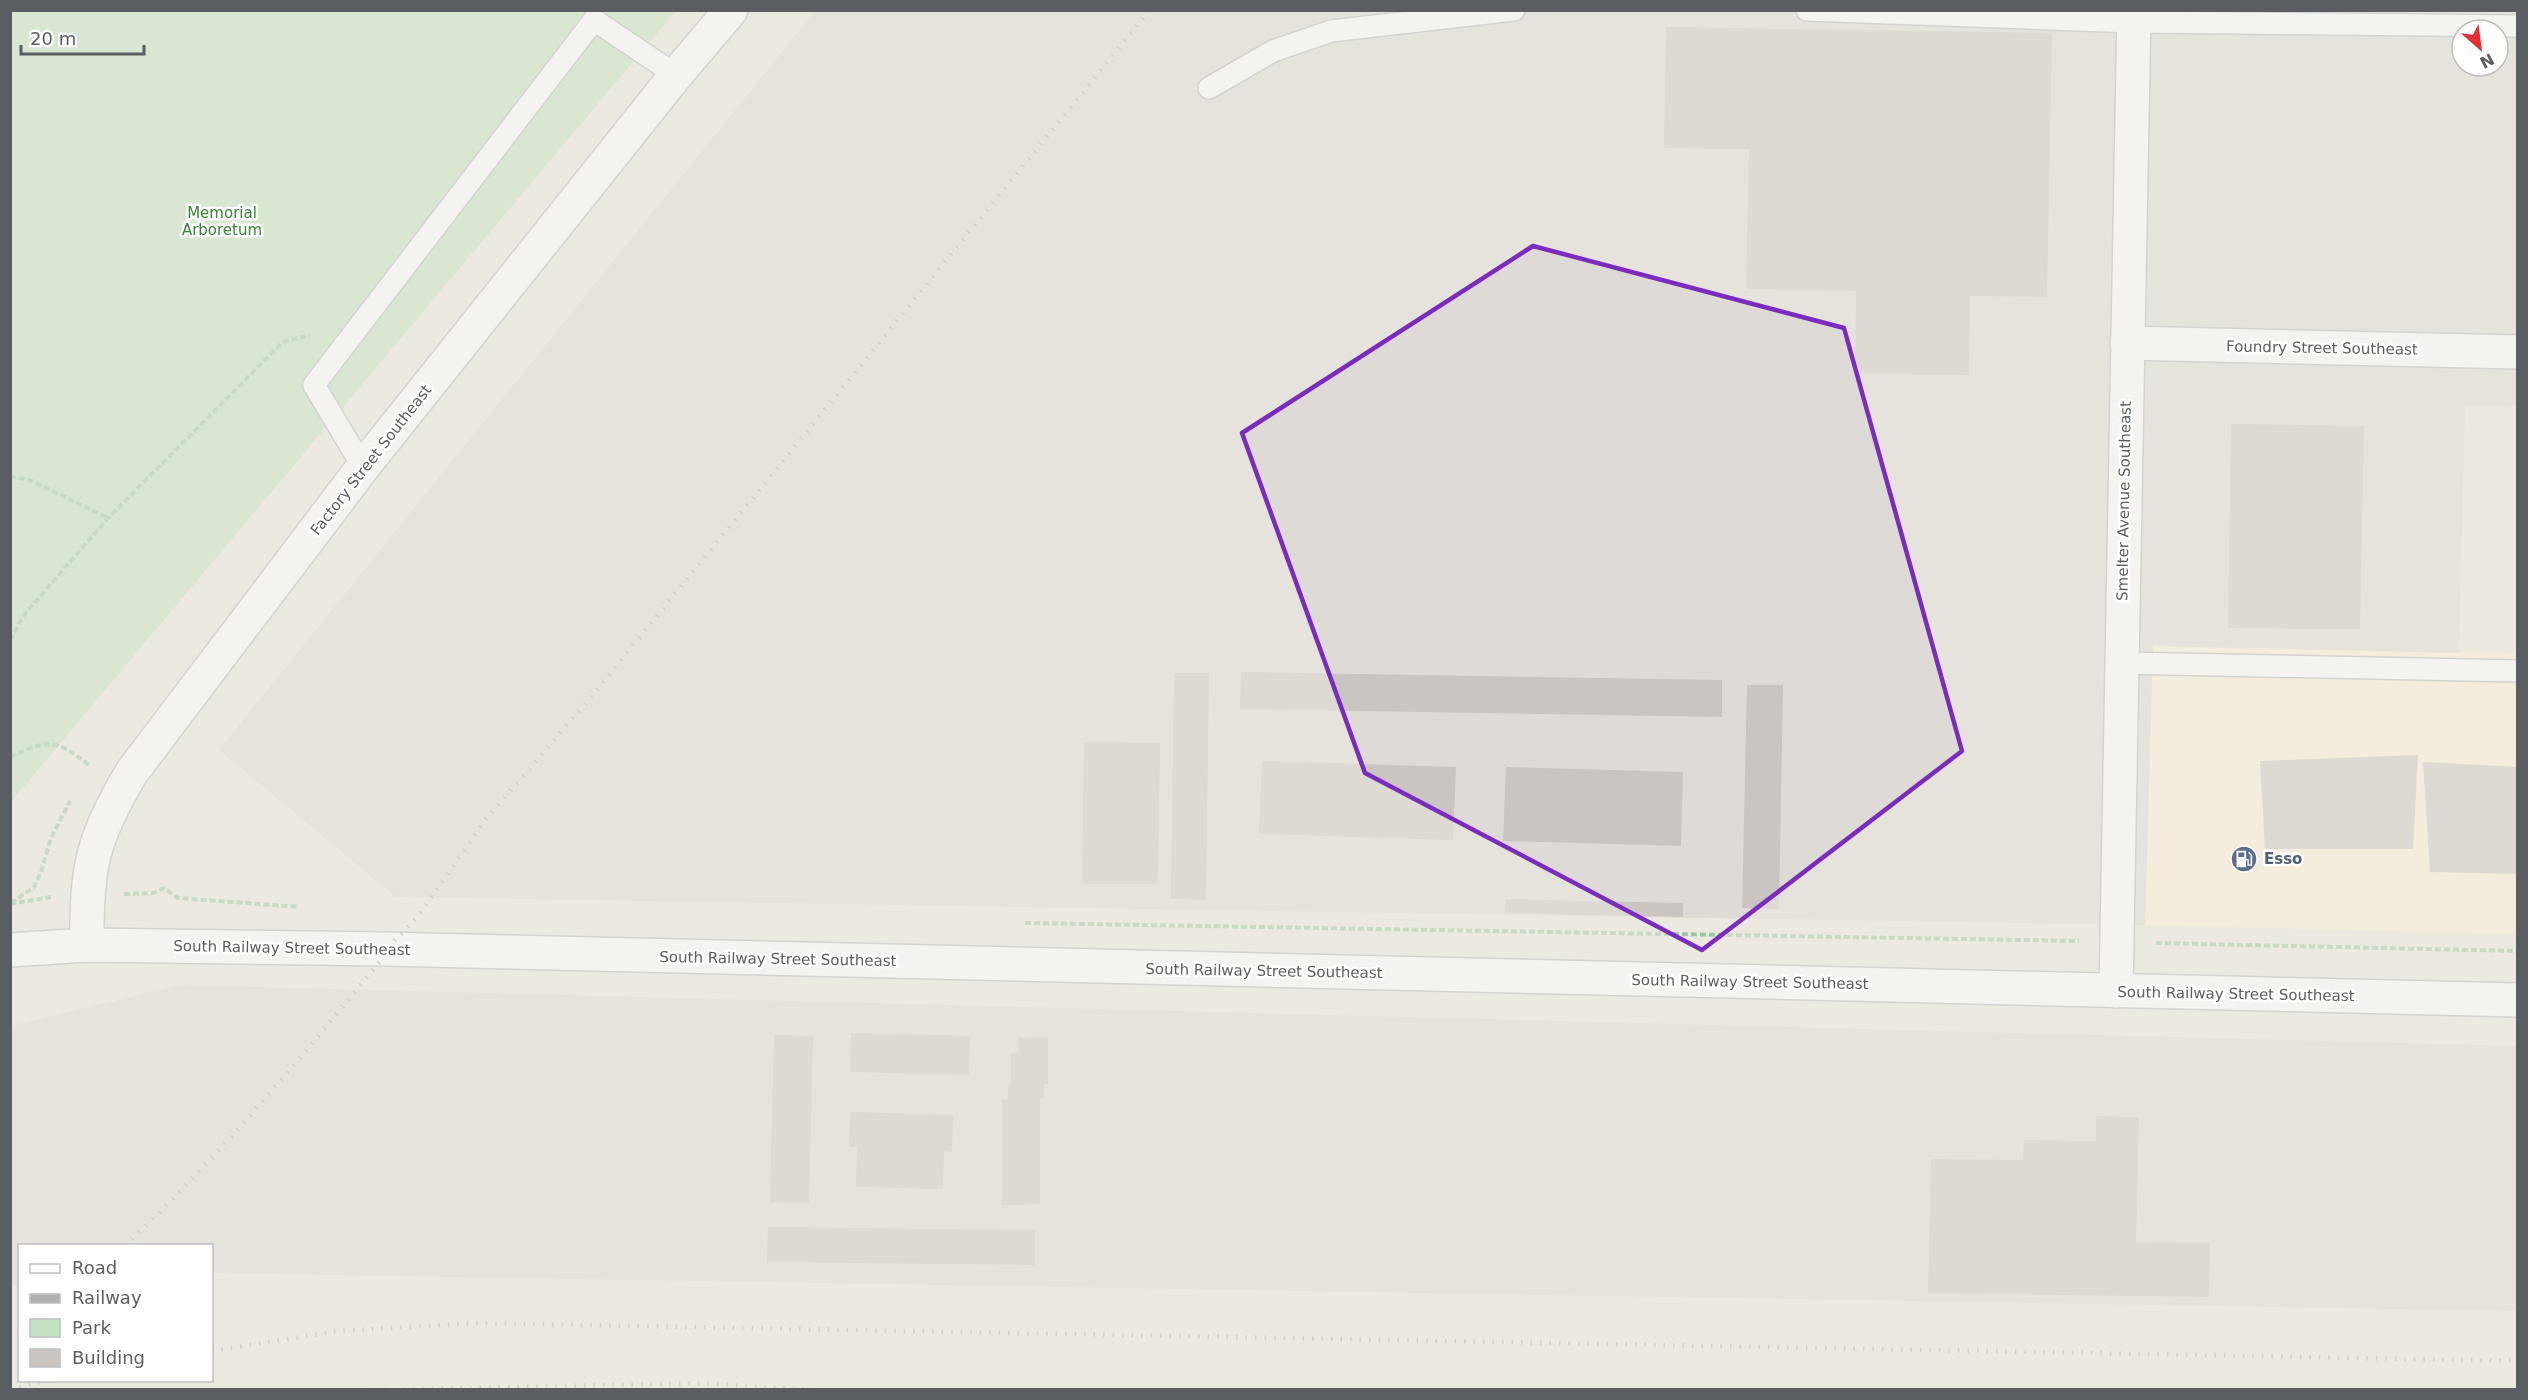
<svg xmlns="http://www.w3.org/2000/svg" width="2528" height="1400" font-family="'DejaVu Sans',sans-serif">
<rect width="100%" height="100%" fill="#ece9e1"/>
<polygon fill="#fdf0d6" points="2153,646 2517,653 2517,934 2145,925"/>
<g fill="#dedbd6" fill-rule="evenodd">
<path d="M815 11H2517V407L2465 406 2459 653 2153 646 2145 925 396 897 219 750ZM2462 30H2498V66H2462Z"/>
<polygon points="181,985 2517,1046 2517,1311 212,1273 212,1246 20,1246 19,1285 11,1285 10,1026"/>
</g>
<polygon fill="#c2e4be" points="11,11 676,11 11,802"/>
<g fill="#cac5c0">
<polygon points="1666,27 2052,33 2047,297 1970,296 1969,375 1855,374 1856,291 1746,289 1749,149 1664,148"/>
<polygon points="2231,424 2364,426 2360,629 2228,628"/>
<polygon points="1241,672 1722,680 1722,717 1240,709"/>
<polygon points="1174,673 1209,673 1206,900 1171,899"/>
<polygon points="1747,685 1783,685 1779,909 1742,908"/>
<polygon points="1084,742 1160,743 1158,884 1082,884"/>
<polygon points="2418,755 2413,849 2265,849 2260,761"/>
<polygon points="1262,761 1456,767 1453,840 1259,834"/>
<polygon points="2423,762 2518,767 2518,874 2430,872"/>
<polygon points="1506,767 1683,772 1681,846 1503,841"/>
<polygon points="1505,899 1683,903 1683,917 1505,913"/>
<polygon points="851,1033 970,1036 969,1075 850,1072"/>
<polygon points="774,1035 813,1036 809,1203 770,1202"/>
<polygon points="1048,1037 1048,1084 1044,1084 1044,1099 1040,1099 1040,1204 1002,1205 1002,1099 1008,1100 1008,1084 1011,1084 1011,1053 1019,1052 1018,1038"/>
<polygon points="850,1112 953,1115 952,1152 944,1151 943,1189 856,1187 857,1147 849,1147"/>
<polygon points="2096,1116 2139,1117 2136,1242 2210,1243 2209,1297 1928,1293 1931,1159 2023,1160 2024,1140 2096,1141"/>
<polygon points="768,1227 1035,1230 1035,1265 767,1262"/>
</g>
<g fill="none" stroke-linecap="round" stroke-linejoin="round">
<defs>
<g id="service">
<polyline points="1807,10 2133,22 2518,26"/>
<polyline points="1209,88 1273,51 1331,31 1514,10"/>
<polyline points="363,467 314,385 594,20 676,75"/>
<polyline points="2120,663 2518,671"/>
</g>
<g id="minor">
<polyline points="2127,343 2518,352"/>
<path d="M87 945C86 869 92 838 132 772L363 467 676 75 731 10"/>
<polyline points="2116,991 2134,10"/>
</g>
<polyline id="tertiary" points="10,950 87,945 386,949 2518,1000"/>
</defs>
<use href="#service" stroke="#b4b8bc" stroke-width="24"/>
<use href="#minor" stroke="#b4b8bc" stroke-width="36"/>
<use href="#tertiary" stroke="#b4b8bc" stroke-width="36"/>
<g stroke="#98c8a0" stroke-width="4" stroke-dasharray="6 3" stroke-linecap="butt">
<polyline points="10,476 32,481 108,518"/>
<polyline points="10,640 24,615 108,518 283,342 310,335"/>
<path d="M10 757C49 738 57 739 91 767"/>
<polyline points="124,894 153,893 164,888 178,898 299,907"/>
<polyline points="11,903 34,887 41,872 51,838 70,801"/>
<polyline points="10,904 51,897"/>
<polyline points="1025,923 2079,941"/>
<polyline points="2156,943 2518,951"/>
</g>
<use href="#service" stroke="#fff" stroke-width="21"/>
<use href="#minor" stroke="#fff" stroke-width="33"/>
<use href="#tertiary" stroke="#fff" stroke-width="33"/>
<g stroke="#b0b1b2" stroke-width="4.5" stroke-dasharray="1.5 8" stroke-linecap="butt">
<path d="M125 1246C221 1154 302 1057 386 954V949L418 916 487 818 586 703 1150 10"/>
<polyline points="10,1332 20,1326"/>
<polyline points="212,1351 339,1331 475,1323 2518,1361"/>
<polyline points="10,1389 51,1380"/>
<polyline points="375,1390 702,1383 814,1390"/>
</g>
</g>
<path d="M0 0H2528V1400H0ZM1533 246 1844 328 1962 751 1702 950 1365 773 1242 433Z" fill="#ece9e1" fill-opacity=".55" fill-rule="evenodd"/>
<path fill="none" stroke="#7b2cbf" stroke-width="4.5" stroke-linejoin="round" d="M1533 246 1844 328 1962 751 1702 950 1365 773 1242 433Z"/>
<defs>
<symbol id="fuel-disc" viewBox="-11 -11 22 22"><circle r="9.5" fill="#5c6f8a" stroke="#fff"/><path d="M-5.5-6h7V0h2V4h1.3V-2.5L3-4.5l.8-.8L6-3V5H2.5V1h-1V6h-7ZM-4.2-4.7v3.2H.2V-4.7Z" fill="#fff"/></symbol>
</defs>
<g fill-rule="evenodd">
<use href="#fuel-disc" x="2229" y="844" width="30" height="30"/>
</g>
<g text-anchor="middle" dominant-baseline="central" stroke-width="5" stroke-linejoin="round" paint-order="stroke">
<g font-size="15" fill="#3b8436" stroke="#fff">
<text x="222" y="213">Memorial<tspan x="222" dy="17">Arboretum</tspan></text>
</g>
<g font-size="15" fill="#5a5e62" stroke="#fff">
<text transform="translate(2322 348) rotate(1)">Foundry Street Southeast</text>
<text transform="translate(371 460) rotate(-52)">Factory Street Southeast</text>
<text transform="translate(2124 501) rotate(-89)">Smelter Avenue Southeast</text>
<text transform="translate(292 948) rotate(1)">South Railway Street Southeast</text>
<text transform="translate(778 959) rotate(1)">South Railway Street Southeast</text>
<text transform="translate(1264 971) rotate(1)">South Railway Street Southeast</text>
<text transform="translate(1750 982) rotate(1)">South Railway Street Southeast</text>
<text transform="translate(2236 994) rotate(1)">South Railway Street Southeast</text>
</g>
<g font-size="15" font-weight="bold" fill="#4e5e75" stroke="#fff" text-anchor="start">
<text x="2264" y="859">Esso</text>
</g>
</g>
<rect width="2528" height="1400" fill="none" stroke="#5a5e62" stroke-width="24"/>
<rect x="18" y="1244" width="195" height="138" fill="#ffffff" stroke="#bdbfc0" stroke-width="1.5"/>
<rect x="30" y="1264" width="30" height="9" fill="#ffffff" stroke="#bdbfc0" stroke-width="1.5"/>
<text x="72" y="1274" font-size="18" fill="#5a5e62">Road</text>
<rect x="30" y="1294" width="30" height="9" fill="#b0b1b2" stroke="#bdbfc0" stroke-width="1.5"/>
<text x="72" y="1304" font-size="18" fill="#5a5e62">Railway</text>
<rect x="30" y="1319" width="30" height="18" fill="#c2e4be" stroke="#bdbfc0" stroke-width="1.5"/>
<text x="72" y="1334" font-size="18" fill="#5a5e62">Park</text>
<rect x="30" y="1349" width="30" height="18" fill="#cac5c0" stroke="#bdbfc0" stroke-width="1.5"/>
<text x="72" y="1364" font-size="18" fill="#5a5e62">Building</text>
<g transform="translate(2480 48) rotate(152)"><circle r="28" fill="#ffffff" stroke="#bdbfc0" stroke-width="1.5"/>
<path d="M0-4.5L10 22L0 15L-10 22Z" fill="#e62e33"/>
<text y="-9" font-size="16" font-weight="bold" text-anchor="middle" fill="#5a5e62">N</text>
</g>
<path d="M21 45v9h123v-9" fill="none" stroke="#5a5e62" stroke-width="3"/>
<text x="30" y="45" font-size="18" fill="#5a5e62" stroke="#ffffff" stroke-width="4.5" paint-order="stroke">20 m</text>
</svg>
